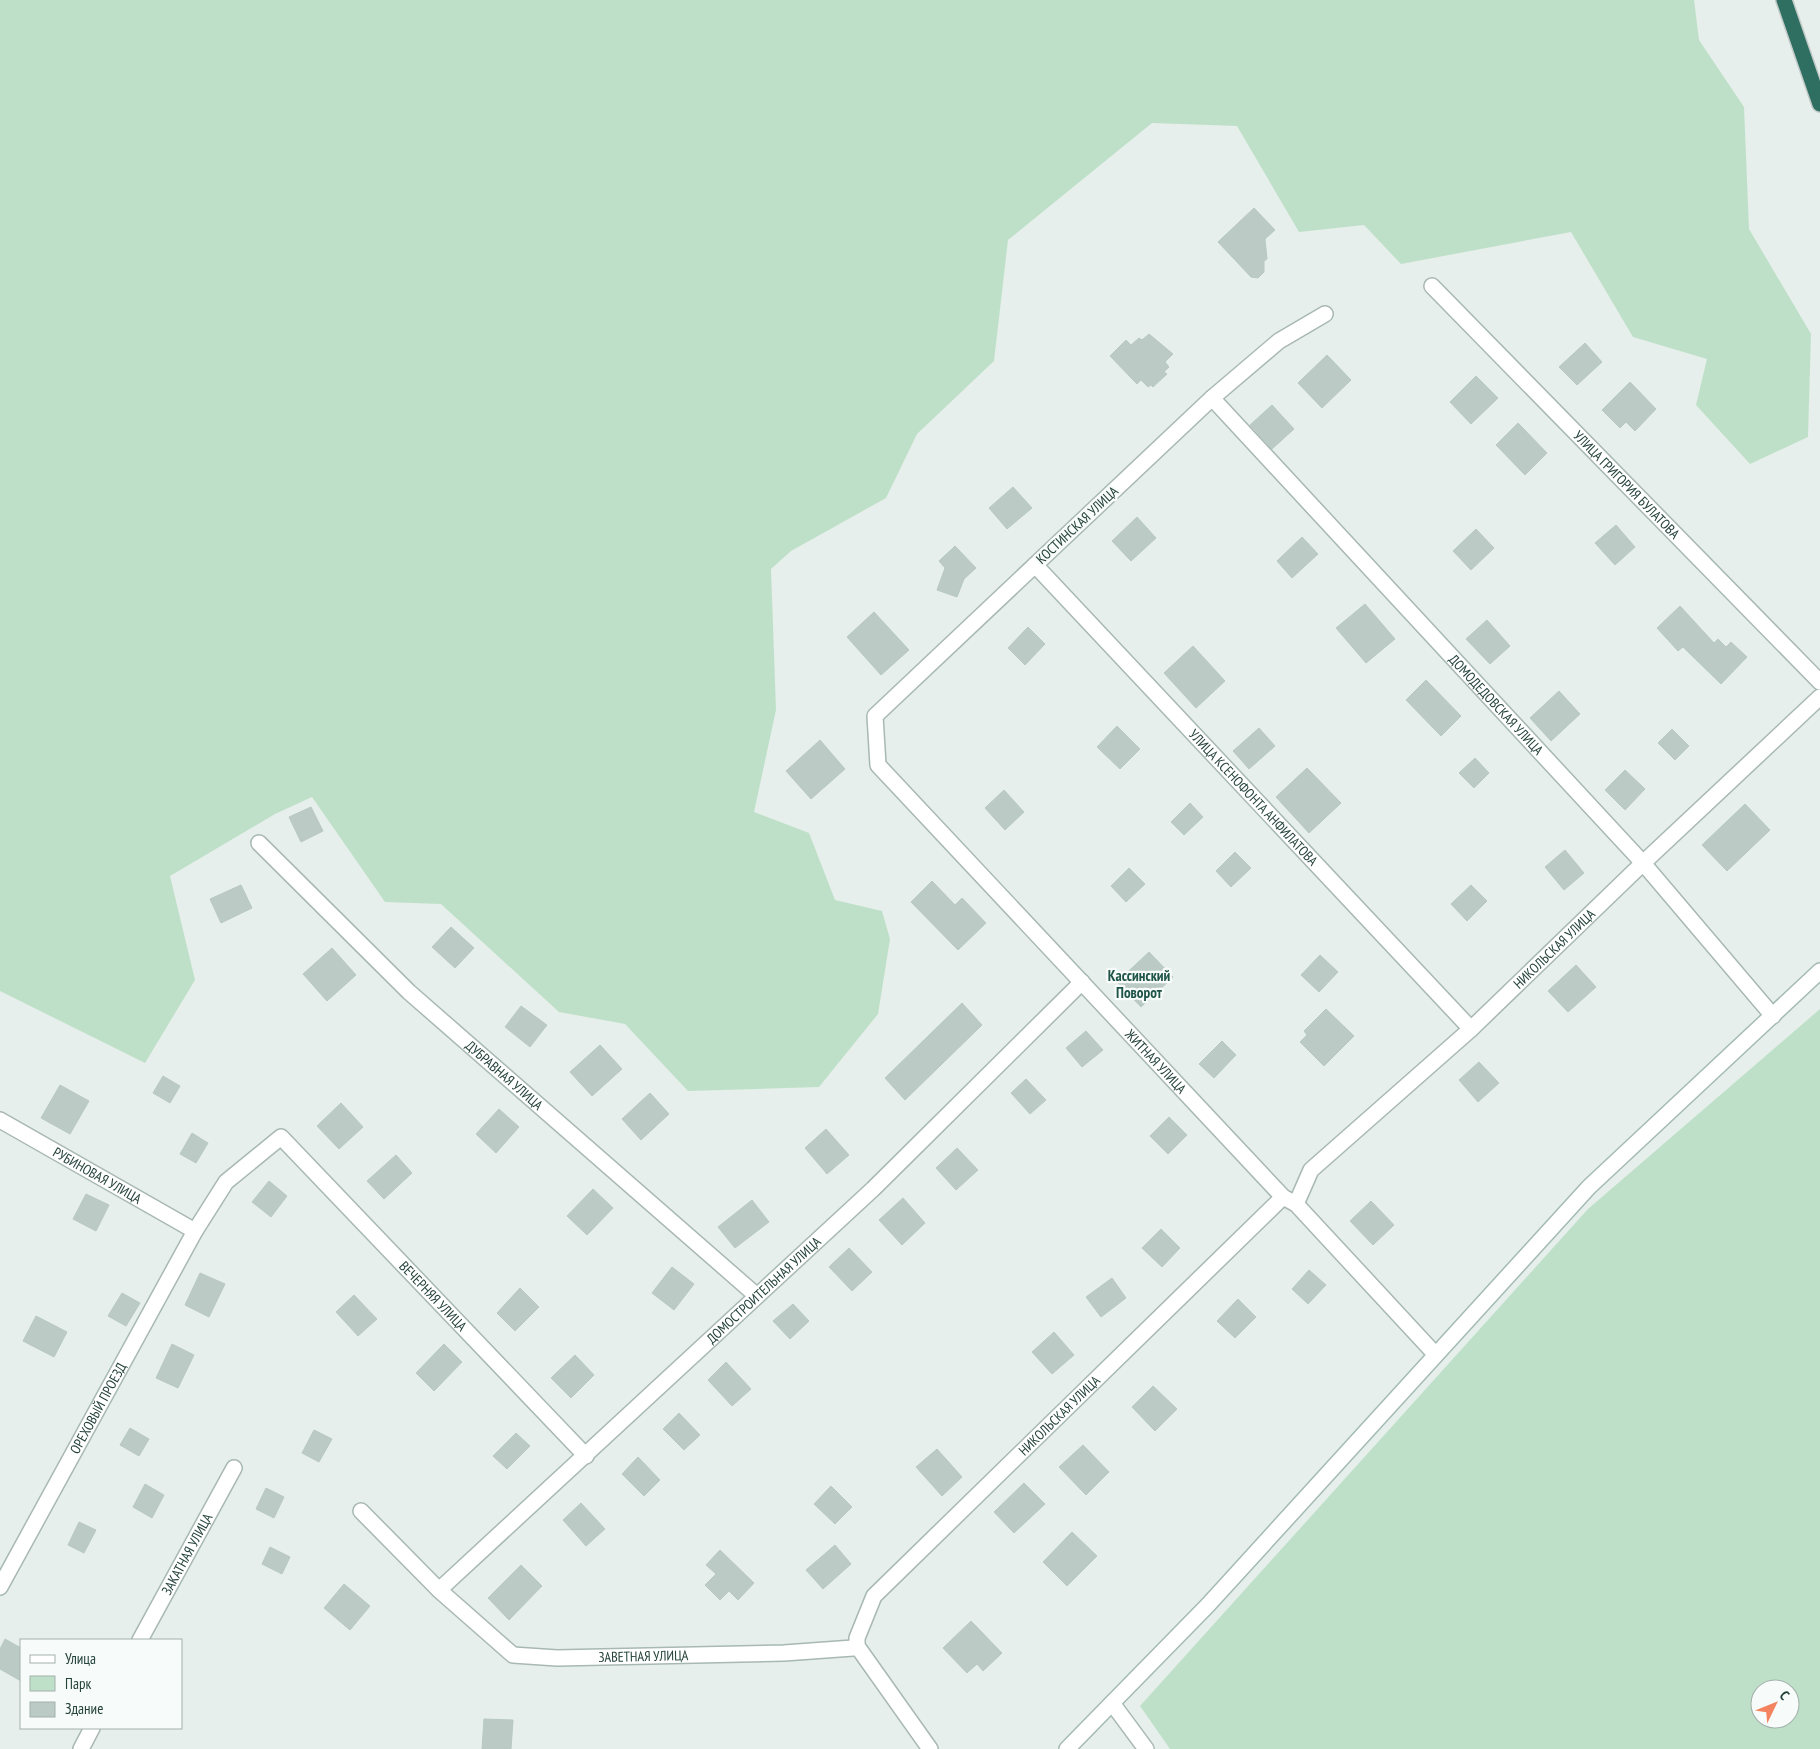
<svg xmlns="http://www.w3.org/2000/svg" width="1820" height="1749" font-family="'PT Sans Narrow',sans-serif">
<rect width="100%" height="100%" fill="#e6efeb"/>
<g fill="#bfe0c8" fill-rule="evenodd">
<polygon points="0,0 1694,0 1699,40 1744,107 1749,229 1811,334 1808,437 1750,464 1696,405 1707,359 1633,337 1571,232 1401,264 1364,225 1299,232 1237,126 1152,123 1008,240 994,361 917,434 886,498 791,551 771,569 776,710 754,812 809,833 835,900 882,911 890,939 878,1014 819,1087 688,1091 625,1024 559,1012 441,904 385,902 312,797 275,814 170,876 195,980 145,1063 0,991"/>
<path d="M1820 1009V1749H1170L1140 1706 1588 1209ZM1760 1689H1790V1719H1760Z"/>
</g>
<g fill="#bbcac4" stroke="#b8c9c2">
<polygon points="1254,208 1275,230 1265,239 1267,259 1264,261 1264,272 1258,278 1251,277 1218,242"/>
<polygon points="1149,334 1173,354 1165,362 1169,367 1164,372 1167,374 1153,387 1151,385 1148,387 1141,380 1137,384 1110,356 1126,340 1131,345 1139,338 1142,340"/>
<polygon points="1585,343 1602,362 1577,385 1559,367"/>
<polygon points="1327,355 1351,380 1322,408 1298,383"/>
<polygon points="1476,376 1498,398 1471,424 1450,402"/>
<polygon points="1630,382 1656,409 1635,431 1626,422 1620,428 1602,410"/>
<polygon points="1272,405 1294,429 1272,449 1250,425"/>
<polygon points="1518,423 1547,453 1525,475 1496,445"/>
<polygon points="1013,487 1032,508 1007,529 989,508"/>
<polygon points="1137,517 1156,538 1131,561 1112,541"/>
<polygon points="1616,525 1635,547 1615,565 1595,543"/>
<polygon points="1476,529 1494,548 1471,570 1453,551"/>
<polygon points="1302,537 1318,554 1292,578 1277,561"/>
<polygon points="955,546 976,568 964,579 957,597 937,590 945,568 939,561"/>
<polygon points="1365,604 1395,639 1366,663 1336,628"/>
<polygon points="1680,606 1714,643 1718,639 1726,647 1731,642 1747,657 1721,684 1683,647 1678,651 1657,628"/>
<polygon points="874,612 909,650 881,675 847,637"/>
<polygon points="1487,620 1510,646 1490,664 1466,639"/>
<polygon points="1028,627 1045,644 1025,665 1008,648"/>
<polygon points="1193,646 1225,681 1196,708 1164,673"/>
<polygon points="1426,680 1461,716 1441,736 1406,700"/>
<polygon points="1559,691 1580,714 1551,741 1530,718"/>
<polygon points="1117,726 1140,749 1120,769 1097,747"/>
<polygon points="1259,728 1275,746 1249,769 1233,751"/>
<polygon points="1672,729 1689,746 1675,760 1658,743"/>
<polygon points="820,740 845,769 811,799 786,771"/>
<polygon points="1475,758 1489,773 1474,788 1459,773"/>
<polygon points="1307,768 1341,803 1309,833 1276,797"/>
<polygon points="1625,770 1645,789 1625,810 1605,790"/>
<polygon points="1004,790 1024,812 1005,830 985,808"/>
<polygon points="1190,803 1203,817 1184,835 1171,822"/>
<polygon points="1745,804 1770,830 1727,871 1702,845"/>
<polygon points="311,807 323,831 301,842 289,817"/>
<polygon points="1565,850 1584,873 1564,890 1545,867"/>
<polygon points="1235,852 1251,868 1231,887 1216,871"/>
<polygon points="1129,868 1145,884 1126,902 1111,886"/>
<polygon points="932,881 955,905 962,898 986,923 958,950 911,902"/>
<polygon points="241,885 252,908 221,923 210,899"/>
<polygon points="1471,885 1487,901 1467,921 1451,904"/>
<polygon points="451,927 474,948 455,968 432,947"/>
<polygon points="332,948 356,975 327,1001 303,974"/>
<polygon points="1149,952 1173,977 1141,1007 1117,982"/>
<polygon points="1320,955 1338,972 1319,992 1301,975"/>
<polygon points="1576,965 1596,987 1568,1012 1548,991"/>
<polygon points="962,1003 982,1025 905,1100 885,1078"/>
<polygon points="521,1006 547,1025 530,1047 505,1027"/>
<polygon points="1326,1009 1354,1036 1324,1066 1300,1042 1307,1035 1304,1031"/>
<polygon points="1086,1031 1103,1050 1082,1067 1066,1048"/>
<polygon points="1222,1041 1236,1055 1214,1078 1199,1064"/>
<polygon points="600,1045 622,1069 592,1096 570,1072"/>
<polygon points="1479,1062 1499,1083 1478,1102 1459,1080"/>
<polygon points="163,1076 180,1086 170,1103 153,1093"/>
<polygon points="1026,1079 1046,1100 1030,1114 1011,1093"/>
<polygon points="60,1085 89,1101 70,1134 41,1118"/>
<polygon points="650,1093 669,1114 641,1140 622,1119"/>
<polygon points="341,1103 363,1127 339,1149 317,1126"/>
<polygon points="499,1109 519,1127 496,1153 476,1134"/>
<polygon points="1169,1117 1187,1135 1168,1154 1150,1136"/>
<polygon points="826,1129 849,1155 827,1174 805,1148"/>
<polygon points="192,1133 208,1143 196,1163 180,1154"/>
<polygon points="957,1148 978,1170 956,1190 936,1168"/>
<polygon points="396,1155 412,1173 384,1199 367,1181"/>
<polygon points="269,1181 287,1196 271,1217 252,1202"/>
<polygon points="593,1189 613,1208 587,1235 567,1216"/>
<polygon points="86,1194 109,1205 96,1231 73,1219"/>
<polygon points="903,1198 925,1223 902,1245 879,1220"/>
<polygon points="752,1200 769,1222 735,1248 718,1227"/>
<polygon points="1371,1201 1394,1225 1373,1245 1350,1221"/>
<polygon points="1161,1229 1180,1248 1162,1267 1142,1248"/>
<polygon points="849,1248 872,1272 852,1291 829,1267"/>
<polygon points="672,1267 694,1284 674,1310 652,1293"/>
<polygon points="1309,1270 1326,1285 1308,1304 1292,1289"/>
<polygon points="200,1273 225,1284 209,1317 185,1305"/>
<polygon points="1112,1278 1126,1298 1101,1317 1086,1297"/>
<polygon points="520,1288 539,1307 515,1331 497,1313"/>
<polygon points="122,1293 140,1303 126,1326 108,1316"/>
<polygon points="354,1295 377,1319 358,1336 336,1312"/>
<polygon points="1238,1299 1256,1317 1235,1338 1217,1321"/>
<polygon points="793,1304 809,1321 790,1339 773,1321"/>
<polygon points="36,1316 67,1332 54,1357 23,1341"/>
<polygon points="1054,1332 1074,1355 1052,1374 1032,1352"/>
<polygon points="172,1344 194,1355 178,1388 156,1378"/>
<polygon points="444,1344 462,1362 434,1391 416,1373"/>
<polygon points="575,1355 594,1375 571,1398 551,1378"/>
<polygon points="726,1362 751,1389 732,1406 708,1380"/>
<polygon points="1153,1386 1177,1409 1155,1431 1132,1407"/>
<polygon points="679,1413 700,1435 684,1450 663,1429"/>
<polygon points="130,1428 149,1439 139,1456 120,1445"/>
<polygon points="314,1430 332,1439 319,1462 302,1453"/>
<polygon points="516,1433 530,1446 507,1469 493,1456"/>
<polygon points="1083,1445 1109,1472 1086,1495 1059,1467"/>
<polygon points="937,1449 962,1477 942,1496 916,1467"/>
<polygon points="638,1457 660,1480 644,1496 622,1474"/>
<polygon points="1024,1483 1045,1504 1014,1533 994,1512"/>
<polygon points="145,1484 164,1495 152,1518 133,1507"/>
<polygon points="831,1486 852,1507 835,1524 814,1504"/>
<polygon points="266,1488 284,1497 274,1518 256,1509"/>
<polygon points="581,1503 605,1529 586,1546 563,1520"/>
<polygon points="79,1522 96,1530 84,1553 68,1545"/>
<polygon points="1072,1532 1097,1556 1067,1586 1043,1562"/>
<polygon points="835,1545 851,1564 823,1589 806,1570"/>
<polygon points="270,1547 290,1557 282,1574 262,1564"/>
<polygon points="720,1550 754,1583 738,1600 729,1591 720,1600 705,1585 716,1574 706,1565"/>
<polygon points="521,1565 542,1586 509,1620 488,1598"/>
<polygon points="344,1584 370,1606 350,1630 324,1608"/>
<polygon points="971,1621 1002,1653 983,1671 977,1664 967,1673 943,1648"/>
<polygon points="5,1639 21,1648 21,1681 0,1669 0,1649"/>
<polygon points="484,1719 513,1720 511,1749 482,1749"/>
</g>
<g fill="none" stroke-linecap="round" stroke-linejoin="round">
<defs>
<g id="street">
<path id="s1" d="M1432 286 1820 682"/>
<path id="s2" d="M1325 314 1279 341 1212 398 875 716 878 765 1283 1197 1296 1204 1435 1354"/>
<path id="s3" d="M1212 398 1643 863 1773 1016"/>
<path id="s4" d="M1035 565 1471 1029"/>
<path id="s5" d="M259 843 409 992 757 1296"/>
<path id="s6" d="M0 1120 195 1231"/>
<path id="s7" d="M1296 1204 1311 1170 1471 1029 1643 863 1820 697"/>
<path id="s8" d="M361 1511 439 1590 513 1655 557 1658 784 1653 853 1648 857 1646 930 1749"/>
<path id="s9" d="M0 1587 195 1231 226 1182 281 1137 586 1456"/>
<path id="s10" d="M439 1590 873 1189 1082 982"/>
<path id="s11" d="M140 1640 234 1468"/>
<path id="s12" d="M857 1646V1638L874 1596 1283 1197"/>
<polyline points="1112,1703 1146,1749"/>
<polyline points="81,1749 92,1728"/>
</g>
<polyline id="secondary" points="1067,1749 1208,1605 1589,1187 1820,971"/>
<polyline id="highway" points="1784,0 1820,104"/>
</defs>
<use href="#street" stroke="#a8b8b2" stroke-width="18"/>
<use href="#secondary" stroke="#a4bbb3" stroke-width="18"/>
<use href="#highway" stroke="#c2cac8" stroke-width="18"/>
<use href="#street" stroke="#fff" stroke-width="15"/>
<use href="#secondary" stroke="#fff" stroke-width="15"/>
<use href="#highway" stroke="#2f6f62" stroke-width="15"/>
</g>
<g text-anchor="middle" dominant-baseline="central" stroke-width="4.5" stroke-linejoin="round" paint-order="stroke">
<g font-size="14" fill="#24423a" stroke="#f7fbf9">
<text stroke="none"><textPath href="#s1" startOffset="278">УЛИЦА ГРИГОРИЯ БУЛАТОВА</textPath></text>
<text transform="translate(1077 525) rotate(-43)">КОСТИНСКАЯ УЛИЦА</text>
<text stroke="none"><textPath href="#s3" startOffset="418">ДОМОДЕДОВСКАЯ УЛИЦА</textPath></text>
<text stroke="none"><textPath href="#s4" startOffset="319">УЛИЦА КСЕНОФОНТА АНФИЛАТОВА</textPath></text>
<text stroke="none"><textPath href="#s7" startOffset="366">НИКОЛЬСКАЯ УЛИЦА</textPath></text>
<text stroke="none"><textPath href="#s2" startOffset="1060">ЖИТНАЯ УЛИЦА</textPath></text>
<text stroke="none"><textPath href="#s5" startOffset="338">ДУБРАВНАЯ УЛИЦА</textPath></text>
<text stroke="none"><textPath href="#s6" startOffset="112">РУБИНОВАЯ УЛИЦА</textPath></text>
<text stroke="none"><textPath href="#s10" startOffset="442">ДОМОСТРОИТЕЛЬНАЯ УЛИЦА</textPath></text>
<text stroke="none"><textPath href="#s9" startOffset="755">ВЕЧЕРНЯЯ УЛИЦА</textPath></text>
<text stroke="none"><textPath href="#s9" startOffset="204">ОРЕХОВЫЙ ПРОЕЗД</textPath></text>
<text stroke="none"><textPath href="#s12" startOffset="312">НИКОЛЬСКАЯ УЛИЦА</textPath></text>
<text stroke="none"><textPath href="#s11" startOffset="98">ЗАКАТНАЯ УЛИЦА</textPath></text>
<text stroke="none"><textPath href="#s8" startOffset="340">ЗАВЕТНАЯ УЛИЦА</textPath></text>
</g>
<g font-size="15" font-weight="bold" fill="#1f5548" stroke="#f7fbf9">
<text x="1139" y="975">Кассинский<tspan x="1139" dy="17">Поворот</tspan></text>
</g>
</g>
<rect x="20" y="1639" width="162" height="90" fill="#f7fbf9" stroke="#a3b1ad"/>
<rect x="30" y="1655" width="25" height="8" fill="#ffffff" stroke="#a3b1ad"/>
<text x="65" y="1664" font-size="15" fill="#24423a">Улица</text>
<rect x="30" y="1676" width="25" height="15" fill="#bfe0c8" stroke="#a3b1ad"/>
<text x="65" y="1689" font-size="15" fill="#24423a">Парк</text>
<rect x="30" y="1702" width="25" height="15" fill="#bbcac4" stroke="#a3b1ad"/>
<text x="65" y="1714" font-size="15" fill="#24423a">Здание</text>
<g transform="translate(1775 1704) rotate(47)"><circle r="24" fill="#f7fbf9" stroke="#a3b1ad"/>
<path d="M0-4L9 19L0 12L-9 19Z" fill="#f4845f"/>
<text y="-8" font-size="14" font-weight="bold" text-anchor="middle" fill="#24423a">С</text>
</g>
</svg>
